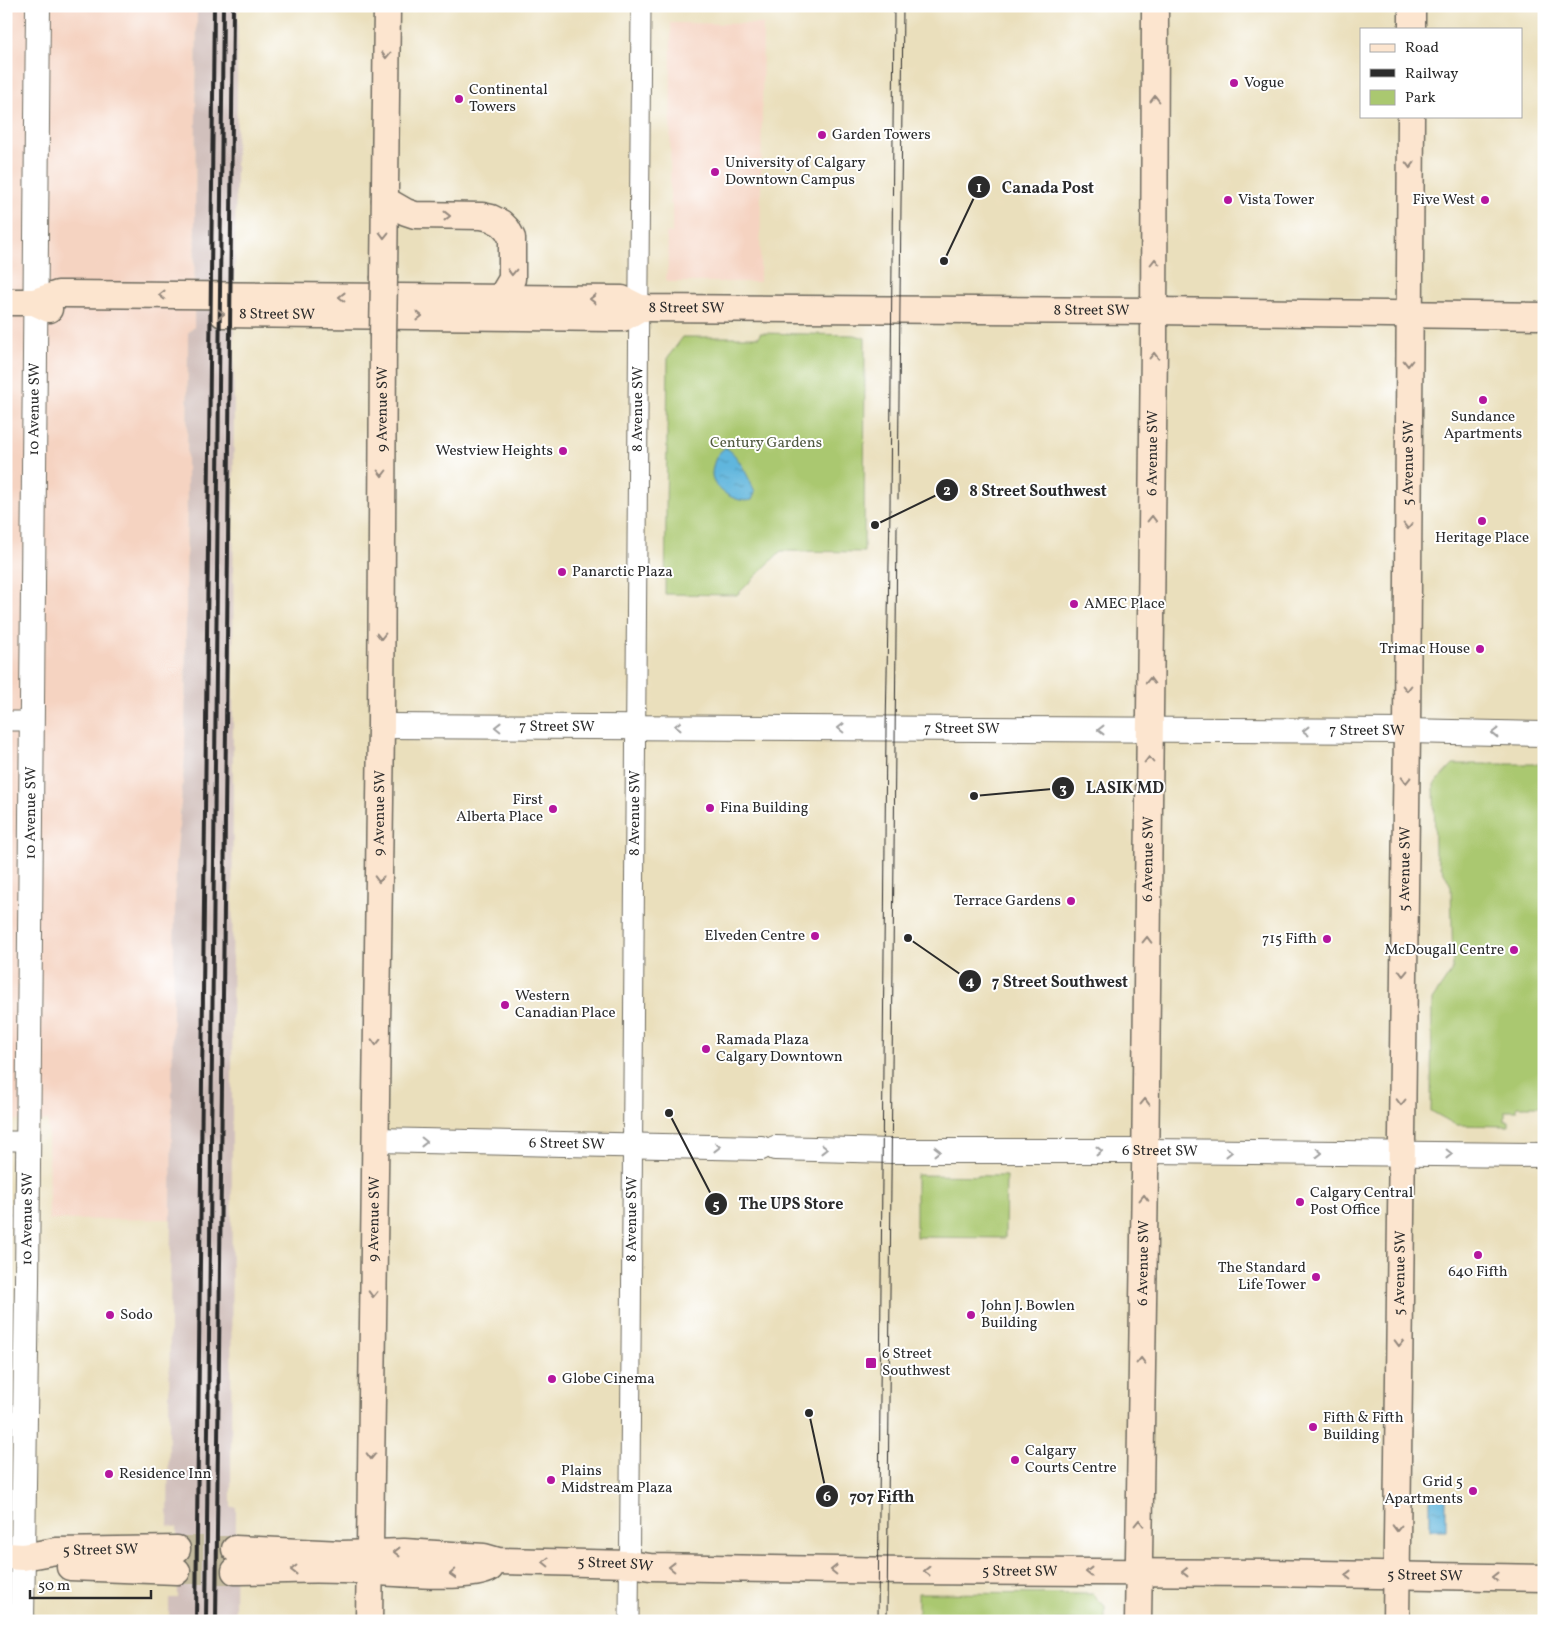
<svg xmlns="http://www.w3.org/2000/svg" width="1550" height="1627" font-family="Vollkorn,serif">
<defs>
<pattern id="water-ripples" width="26" height="14" patternUnits="userSpaceOnUse" patternTransform="scale(1.25)"><rect width="26" height="14" fill="#60b6dd"/><path d="M2 4q2-2 4 0t4 0M15 11q2-2 4 0t4 0" fill="none" stroke="#4f94b3"/></pattern>
</defs>
<rect width="100%" height="100%" fill="#fff"/>
<filter id="ink" filterUnits="userSpaceOnUse"><feTurbulence type="fractalNoise" baseFrequency=".02" numOctaves="2"/><feDisplacementMap in="SourceGraphic" scale="10" xChannelSelector="R" yChannelSelector="G"/><feConvolveMatrix kernelMatrix="1 2 1 2 8 2 1 2 1" color-interpolation-filters="sRGB"/></filter>
<filter id="wash" filterUnits="userSpaceOnUse"><feTurbulence type="fractalNoise" baseFrequency=".0096" numOctaves="4" result="noise"/><feDisplacementMap in="SourceGraphic" scale="20" xChannelSelector="R" yChannelSelector="G"/><feGaussianBlur stdDeviation="1.12" result="paint"/><feColorMatrix in="noise" values="0 0 0 0 0 0 0 0 0 0 0 0 0 0 0 0 0 1.4 0 .05"/><feComposite in="paint" operator="in"/></filter>
<g filter="url(#wash)">
<rect width="100%" height="100%" fill="#eadfbc"/>
<g fill="#f5d3c1">
<polygon points="6,6 197,6 194,327 188,333 185,755 176,863 171,1219 49,1220 48,1121 6,1120"/>
<polygon points="671,23 763,24 760,282 667,282 666,279 669,257 666,235 667,232 672,233 672,204 670,204"/>
</g>
<polygon fill="#d1c0bc" points="197,6 238,6 234,328 231,1507 236,1507 235,1619 230,1619 230,1621 169,1621 169,1598 178,1598 177,1527 168,1526 173,998 176,863 185,755 188,333 194,327"/>
<g fill="#aac870" stroke="#6a7a4e">
<polygon points="760,333 855,335 865,338 864,552 781,551 737,595 665,594 668,357 683,337 759,337"/>
<polygon points="1453,764 1544,764 1544,1106 1517,1106 1517,1111 1505,1111 1505,1121 1509,1121 1509,1126 1456,1125 1431,1111 1432,1000 1453,969 1451,886 1435,854 1434,784"/>
<polygon points="916,1175 1006,1176 1005,1238 916,1237"/>
<polygon points="918,1593 1093,1594 1105,1606 1105,1621 918,1621"/>
</g>
<g fill="url(#water-ripples)" stroke="#467084">
<path d="M725 448C737 451 751 482 755 493L752 500C738 504 714 491 712 475 712 470 713 465 715 460 717 455 720 451 725 448Z"/>
<polygon points="1430,1497 1446,1498 1446,1530 1430,1530"/>
</g>
</g>
<g filter="url(#ink)">
<g fill="none" stroke-linecap="round" stroke-linejoin="round">
<g stroke="#c4bb9f" stroke-width="26" stroke-dasharray="26 13" stroke-linecap="butt">
<polyline points="177,1549 235,1549"/>
<polyline points="177,1571 235,1571"/>
</g>
<defs>
<g id="minor">
<polyline points="6,721 32,721"/>
<polyline points="6,1141 27,1141"/>
<path id="s1" d="M629 1621 641 6"/>
</g>
<g id="tertiary">
<path id="s2" d="M381 726 1407 731 1544 734"/>
<path id="s3" d="M375 1140 761 1148"/>
<path id="s4" d="M775 1148 892 1151H1145L1544 1155"/>
<path id="s5" d="M22 1621 27 1282 38 6"/>
</g>
<g id="secondary">
<polyline points="1412,29 1412,6"/>
<polyline points="385,200 406,212 415,215 482,216 491,218 501,223 507,229 512,238 512,279 503,294 496,298"/>
<polyline points="384,276 387,6"/>
<polyline points="6,302 34,302 49,309"/>
<path id="s6" d="M34 302 58 294H66L622 299 640 308 1154 311 1544 316"/>
<path id="s7" d="M223 314 612 318H623L640 308"/>
<path id="s8" d="M235 1549 342 1554 404 1552 484 1557 498 1561 630 1564 650 1567 905 1571 1265 1573 1544 1578"/>
<path id="s9" d="M6 1556 23 1557 56 1551 177 1549"/>
<polyline points="70,1567 177,1571"/>
<path d="M235 1571C270 1571 306 1568 342 1570 369 1570 471 1582 490 1568"/>
<path id="s10" d="M369 1621 381 726 383 337"/>
<path id="s11" d="M1138 1621 1145 1174 1154 344 1155 6"/>
<path id="s12" d="M1396 1621 1407 731 1411 116"/>
</g>
</defs>
<use href="#minor" stroke="#6e6a5e" stroke-width="21"/>
<use href="#tertiary" stroke="#6e6a5e" stroke-width="26"/>
<use href="#secondary" stroke="#6e6a5e" stroke-width="29"/>
<use href="#minor" stroke="#fff" stroke-width="19"/>
<use href="#tertiary" stroke="#fff" stroke-width="24"/>
<use href="#secondary" stroke="#fce5cf" stroke-width="26"/>
<g stroke="#2b2b2b" stroke-width="1">
<polyline points="898,499 903,6"/>
<polyline points="878,1621 886,729 890,508 894,6"/>
<polyline points="887,1621 897,526"/>
</g>
<g stroke="#2b2b2b" stroke-width="4">
<polyline points="196,1621 214,6"/>
<polyline points="206,1621 223,6"/>
<polyline points="216,1621 228,548 233,6"/>
</g>
<defs>
<polyline id="secondary-bridge" points="383,337 384,276"/>
</defs>
<use href="#secondary-bridge" stroke="#6e6a5e" stroke-width="29" stroke-linecap="butt"/>
<use href="#secondary-bridge" stroke="#fce5cf" stroke-width="26"/>
</g>
<defs><path id="oneway-chevron" d="M-2-3.5L2.5 0L-2 3.5" fill="none" stroke-width="1.6" stroke-linecap="round" stroke-linejoin="round" transform="scale(1.25)"/></defs>
<g stroke="#94887d">
<use href="#oneway-chevron" transform="translate(386 55) rotate(91)"/>
<use href="#oneway-chevron" transform="translate(1155 99) rotate(-90)"/>
<use href="#oneway-chevron" transform="translate(1410 165) rotate(91)"/>
<use href="#oneway-chevron" transform="translate(447 216)"/>
<use href="#oneway-chevron" transform="translate(384 235) rotate(91)"/>
<use href="#oneway-chevron" transform="translate(1155 262) rotate(-90)"/>
<use href="#oneway-chevron" transform="translate(512 272) rotate(92)"/>
<use href="#oneway-chevron" transform="translate(162 295) rotate(-179)"/>
<use href="#oneway-chevron" transform="translate(342 297) rotate(-179)"/>
<use href="#oneway-chevron" transform="translate(593 299) rotate(-180)"/>
<use href="#oneway-chevron" transform="translate(221 314) rotate(1)"/>
<use href="#oneway-chevron" transform="translate(419 316) rotate(1)"/>
<use href="#oneway-chevron" transform="translate(1154 356) rotate(-89)"/>
<use href="#oneway-chevron" transform="translate(1408 363) rotate(90)"/>
<use href="#oneway-chevron" transform="translate(382 473) rotate(90)"/>
<use href="#oneway-chevron" transform="translate(1152 519) rotate(-89)"/>
<use href="#oneway-chevron" transform="translate(1408 526) rotate(90)"/>
<use href="#oneway-chevron" transform="translate(381 636) rotate(90)"/>
<use href="#oneway-chevron" transform="translate(1150 681) rotate(-89)"/>
<use href="#oneway-chevron" transform="translate(1407 688) rotate(90)"/>
<use href="#oneway-chevron" transform="translate(1149 760) rotate(-90)"/>
<use href="#oneway-chevron" transform="translate(1406 780) rotate(91)"/>
<use href="#oneway-chevron" transform="translate(379 879) rotate(91)"/>
<use href="#oneway-chevron" transform="translate(1147 940) rotate(-89)"/>
<use href="#oneway-chevron" transform="translate(1403 973) rotate(91)"/>
<use href="#oneway-chevron" transform="translate(376 1042) rotate(91)"/>
<use href="#oneway-chevron" transform="translate(1145 1102) rotate(-89)"/>
<use href="#oneway-chevron" transform="translate(1401 1102) rotate(91)"/>
<use href="#oneway-chevron" transform="translate(1144 1198) rotate(-89)"/>
<use href="#oneway-chevron" transform="translate(373 1294) rotate(91)"/>
<use href="#oneway-chevron" transform="translate(1399 1343) rotate(91)"/>
<use href="#oneway-chevron" transform="translate(1141 1361) rotate(-89)"/>
<use href="#oneway-chevron" transform="translate(371 1456) rotate(91)"/>
<use href="#oneway-chevron" transform="translate(1139 1523) rotate(-89)"/>
<use href="#oneway-chevron" transform="translate(1397 1528) rotate(91)"/>
<use href="#oneway-chevron" transform="translate(397 1552) rotate(180)"/>
<use href="#oneway-chevron" transform="translate(546 1562) rotate(-179)"/>
<use href="#oneway-chevron" transform="translate(672 1567) rotate(-179)"/>
<use href="#oneway-chevron" transform="translate(294 1570) rotate(179)"/>
<use href="#oneway-chevron" transform="translate(834 1570) rotate(-179)"/>
<use href="#oneway-chevron" transform="translate(927 1571) rotate(-180)"/>
<use href="#oneway-chevron" transform="translate(1089 1572) rotate(-180)"/>
<use href="#oneway-chevron" transform="translate(1185 1572) rotate(-180)"/>
<use href="#oneway-chevron" transform="translate(453 1574) rotate(177)"/>
<use href="#oneway-chevron" transform="translate(1348 1575) rotate(-179)"/>
<use href="#oneway-chevron" transform="translate(1495 1577) rotate(-179)"/>
</g>
<g stroke="#a0a0a0">
<use href="#oneway-chevron" transform="translate(678 726) rotate(-180)"/>
<use href="#oneway-chevron" transform="translate(498 727) rotate(-179)"/>
<use href="#oneway-chevron" transform="translate(841 728) rotate(-179)"/>
<use href="#oneway-chevron" transform="translate(1101 730) rotate(-180)"/>
<use href="#oneway-chevron" transform="translate(1306 731) rotate(-180)"/>
<use href="#oneway-chevron" transform="translate(1495 733) rotate(-179)"/>
<use href="#oneway-chevron" transform="translate(424 1142) rotate(1)"/>
<use href="#oneway-chevron" transform="translate(717 1147) rotate(1)"/>
<use href="#oneway-chevron" transform="translate(824 1149) rotate(1)"/>
<use href="#oneway-chevron" transform="translate(937 1151)"/>
<use href="#oneway-chevron" transform="translate(1099 1151)"/>
<use href="#oneway-chevron" transform="translate(1229 1152) rotate(1)"/>
<use href="#oneway-chevron" transform="translate(1319 1153) rotate(1)"/>
<use href="#oneway-chevron" transform="translate(1449 1154) rotate(1)"/>
</g>
</g>
<g fill="#b5179e" stroke="#fff" stroke-width="2">
<circle cx="1234" cy="83" r="5"/>
<circle cx="459" cy="99" r="5"/>
<circle cx="822" cy="135" r="5"/>
<circle cx="715" cy="172" r="5"/>
<circle cx="1228" cy="200" r="5"/>
<circle cx="1485" cy="200" r="5"/>
<circle cx="1483" cy="400" r="5"/>
<circle cx="563" cy="451" r="5"/>
<circle cx="1482" cy="521" r="5"/>
<circle cx="562" cy="572" r="5"/>
<circle cx="1074" cy="604" r="5"/>
<circle cx="1480" cy="649" r="5"/>
<circle cx="710" cy="808" r="5"/>
<circle cx="553" cy="809" r="5"/>
<circle cx="1071" cy="901" r="5"/>
<circle cx="815" cy="936" r="5"/>
<circle cx="1327" cy="939" r="5"/>
<circle cx="1514" cy="950" r="5"/>
<circle cx="505" cy="1005" r="5"/>
<circle cx="706" cy="1049" r="5"/>
<circle cx="1300" cy="1202" r="5"/>
<circle cx="1478" cy="1255" r="5"/>
<circle cx="1316" cy="1277" r="5"/>
<circle cx="110" cy="1315" r="5"/>
<circle cx="971" cy="1315" r="5"/>
<rect x="865" y="1357" width="12" height="12" rx="2.5"/>
<circle cx="552" cy="1379" r="5"/>
<circle cx="1313" cy="1427" r="5"/>
<circle cx="1015" cy="1460" r="5"/>
<circle cx="109" cy="1474" r="5"/>
<circle cx="551" cy="1480" r="5"/>
<circle cx="1473" cy="1491" r="5"/>
</g>
<g text-anchor="middle" dominant-baseline="central" stroke-width="4" stroke-linejoin="round" paint-order="stroke">
<g font-size="15" fill="#2b2b2b" stroke="#fff" text-anchor="start">
<text x="1244" y="83">Vogue</text>
<text x="469" y="90">Continental<tspan x="469" dy="17">Towers</tspan></text>
<text x="832" y="135">Garden Towers</text>
<text x="725" y="163">University of Calgary<tspan x="725" dy="17">Downtown Campus</tspan></text>
<text x="1238" y="200">Vista Tower</text>
<text x="1475" y="200" text-anchor="end">Five West</text>
<text x="1483" y="417" text-anchor="middle">Sundance<tspan x="1483" dy="17">Apartments</tspan></text>
<text x="553" y="451" text-anchor="end">Westview Heights</text>
<text x="1482" y="538" text-anchor="middle">Heritage Place</text>
<text x="572" y="572">Panarctic Plaza</text>
<text x="1084" y="604">AMEC Place</text>
<text x="1470" y="649" text-anchor="end">Trimac House</text>
<text x="543" y="800" text-anchor="end">First<tspan x="543" dy="17">Alberta Place</tspan></text>
<text x="720" y="808">Fina Building</text>
<text x="1061" y="901" text-anchor="end">Terrace Gardens</text>
<text x="805" y="936" text-anchor="end">Elveden Centre</text>
<text x="1317" y="939" text-anchor="end">715 Fifth</text>
<text x="1504" y="950" text-anchor="end">McDougall Centre</text>
<text x="515" y="996">Western<tspan x="515" dy="17">Canadian Place</tspan></text>
<text x="716" y="1040">Ramada Plaza<tspan x="716" dy="17">Calgary Downtown</tspan></text>
<text x="1310" y="1193">Calgary Central<tspan x="1310" dy="17">Post Office</tspan></text>
<text x="1306" y="1268" text-anchor="end">The Standard<tspan x="1306" dy="17">Life Tower</tspan></text>
<text x="1478" y="1272" text-anchor="middle">640 Fifth</text>
<text x="981" y="1306">John J. Bowlen<tspan x="981" dy="17">Building</tspan></text>
<text x="120" y="1315">Sodo</text>
<text x="882" y="1354">6 Street<tspan x="882" dy="17">Southwest</tspan></text>
<text x="562" y="1379">Globe Cinema</text>
<text x="1323" y="1418">Fifth &amp; Fifth<tspan x="1323" dy="17">Building</tspan></text>
<text x="1025" y="1451">Calgary<tspan x="1025" dy="17">Courts Centre</tspan></text>
<text x="561" y="1471">Plains<tspan x="561" dy="17">Midstream Plaza</tspan></text>
<text x="119" y="1474">Residence Inn</text>
<text x="1463" y="1482" text-anchor="end">Grid 5<tspan x="1463" dy="17">Apartments</tspan></text>
</g>
<g font-size="15" fill="#2b2b2b" stroke="#fff">
<text stroke="none"><textPath href="#s6" startOffset="656">8 Street SW</textPath></text>
<text stroke="none"><textPath href="#s6" startOffset="1061">8 Street SW</textPath></text>
<text stroke="none"><textPath href="#s7" startOffset="54">8 Street SW</textPath></text>
<text stroke="none"><textPath href="#s5" startOffset="1212">10 Avenue SW</textPath></text>
<text stroke="none"><textPath href="#s10" startOffset="1212">9 Avenue SW</textPath></text>
<text stroke="none"><textPath href="#s1" startOffset="1212">8 Avenue SW</textPath></text>
<text stroke="none"><textPath href="#s11" startOffset="1168">6 Avenue SW</textPath></text>
<text stroke="none"><textPath href="#s12" startOffset="1158">5 Avenue SW</textPath></text>
<text stroke="none"><textPath href="#s2" startOffset="176">7 Street SW</textPath></text>
<text stroke="none"><textPath href="#s2" startOffset="581">7 Street SW</textPath></text>
<text stroke="none"><textPath href="#s2" startOffset="986">7 Street SW</textPath></text>
<text stroke="none"><textPath href="#s5" startOffset="808">10 Avenue SW</textPath></text>
<text stroke="none"><textPath href="#s10" startOffset="808">9 Avenue SW</textPath></text>
<text stroke="none"><textPath href="#s1" startOffset="808">8 Avenue SW</textPath></text>
<text stroke="none"><textPath href="#s11" startOffset="762">6 Avenue SW</textPath></text>
<text stroke="none"><textPath href="#s12" startOffset="752">5 Avenue SW</textPath></text>
<text stroke="none"><textPath href="#s3" startOffset="192">6 Street SW</textPath></text>
<text stroke="none"><textPath href="#s4" startOffset="385">6 Street SW</textPath></text>
<text stroke="none"><textPath href="#s5" startOffset="402">10 Avenue SW</textPath></text>
<text stroke="none"><textPath href="#s10" startOffset="402">9 Avenue SW</textPath></text>
<text stroke="none"><textPath href="#s1" startOffset="402">8 Avenue SW</textPath></text>
<text stroke="none"><textPath href="#s11" startOffset="358">6 Avenue SW</textPath></text>
<text stroke="none"><textPath href="#s12" startOffset="348">5 Avenue SW</textPath></text>
<text stroke="none"><textPath href="#s9" startOffset="95">5 Street SW</textPath></text>
<text stroke="none"><textPath href="#s8" startOffset="381">5 Street SW</textPath></text>
<text stroke="none"><textPath href="#s8" startOffset="786">5 Street SW</textPath></text>
<text stroke="none"><textPath href="#s8" startOffset="1191">5 Street SW</textPath></text>
</g>
<g font-size="15" fill="#515a40" stroke="#fff">
<text x="766" y="443">Century Gardens</text>
</g>
</g>
<path fill="none" stroke="#2b2b2b" stroke-width="2" d="M944 261L979 187M875 525L947 490M974 796L1063 788M908 938L970 981M669 1113L716 1204M809 1413L827 1496"/>
<g fill="#2b2b2b" stroke="#fff" stroke-width="2">
<circle cx="944" cy="261" r="5"/>
<circle cx="875" cy="525" r="5"/>
<circle cx="974" cy="796" r="5"/>
<circle cx="908" cy="938" r="5"/>
<circle cx="669" cy="1113" r="5"/>
<circle cx="809" cy="1413" r="5"/>
<circle cx="979" cy="187" r="12"/>
<circle cx="947" cy="490" r="12"/>
<circle cx="1063" cy="788" r="12"/>
<circle cx="970" cy="981" r="12"/>
<circle cx="716" cy="1204" r="12"/>
<circle cx="827" cy="1496" r="12"/>
</g>
<g font-size="15" text-anchor="middle" font-weight="bold" fill="#fff">
<text x="979" y="192">1</text>
<text x="947" y="495">2</text>
<text x="1063" y="793">3</text>
<text x="970" y="986">4</text>
<text x="716" y="1209">5</text>
<text x="827" y="1501">6</text>
</g>
<g font-size="16" text-anchor="middle" font-weight="bold" fill="#2b2b2b" stroke="#fff" stroke-width="4" stroke-linejoin="round" paint-order="stroke">
<text x="1048" y="193">Canada Post</text>
<text x="1038" y="496">8 Street Southwest</text>
<text x="1125" y="793">LASIK MD</text>
<text x="1060" y="987">7 Street Southwest</text>
<text x="791" y="1209">The UPS Store</text>
<text x="882" y="1502">707 Fifth</text>
</g>
<rect width="1550" height="1627" fill="none" stroke="#fff" stroke-width="25"/>
<rect x="1360" y="28" width="162" height="90" fill="#ffffff" stroke="#aaaaaa"/>
<rect x="1370" y="44" width="25" height="8" fill="#fce5cf" stroke="#aaaaaa"/>
<text x="1405" y="52" font-size="15" fill="#2b2b2b">Road</text>
<rect x="1370" y="69" width="25" height="8" fill="#2b2b2b" stroke="#aaaaaa"/>
<text x="1405" y="78" font-size="15" fill="#2b2b2b">Railway</text>
<rect x="1370" y="90" width="25" height="15" fill="#aac870" stroke="#aaaaaa"/>
<text x="1405" y="102" font-size="15" fill="#2b2b2b">Park</text>
<path d="M30 1590v8h121v-8" fill="none" stroke="#2b2b2b" stroke-width="2.5"/>
<text x="38" y="1590" font-size="15" fill="#2b2b2b" stroke="#ffffff" stroke-width="4" paint-order="stroke">50 m</text>
</svg>
